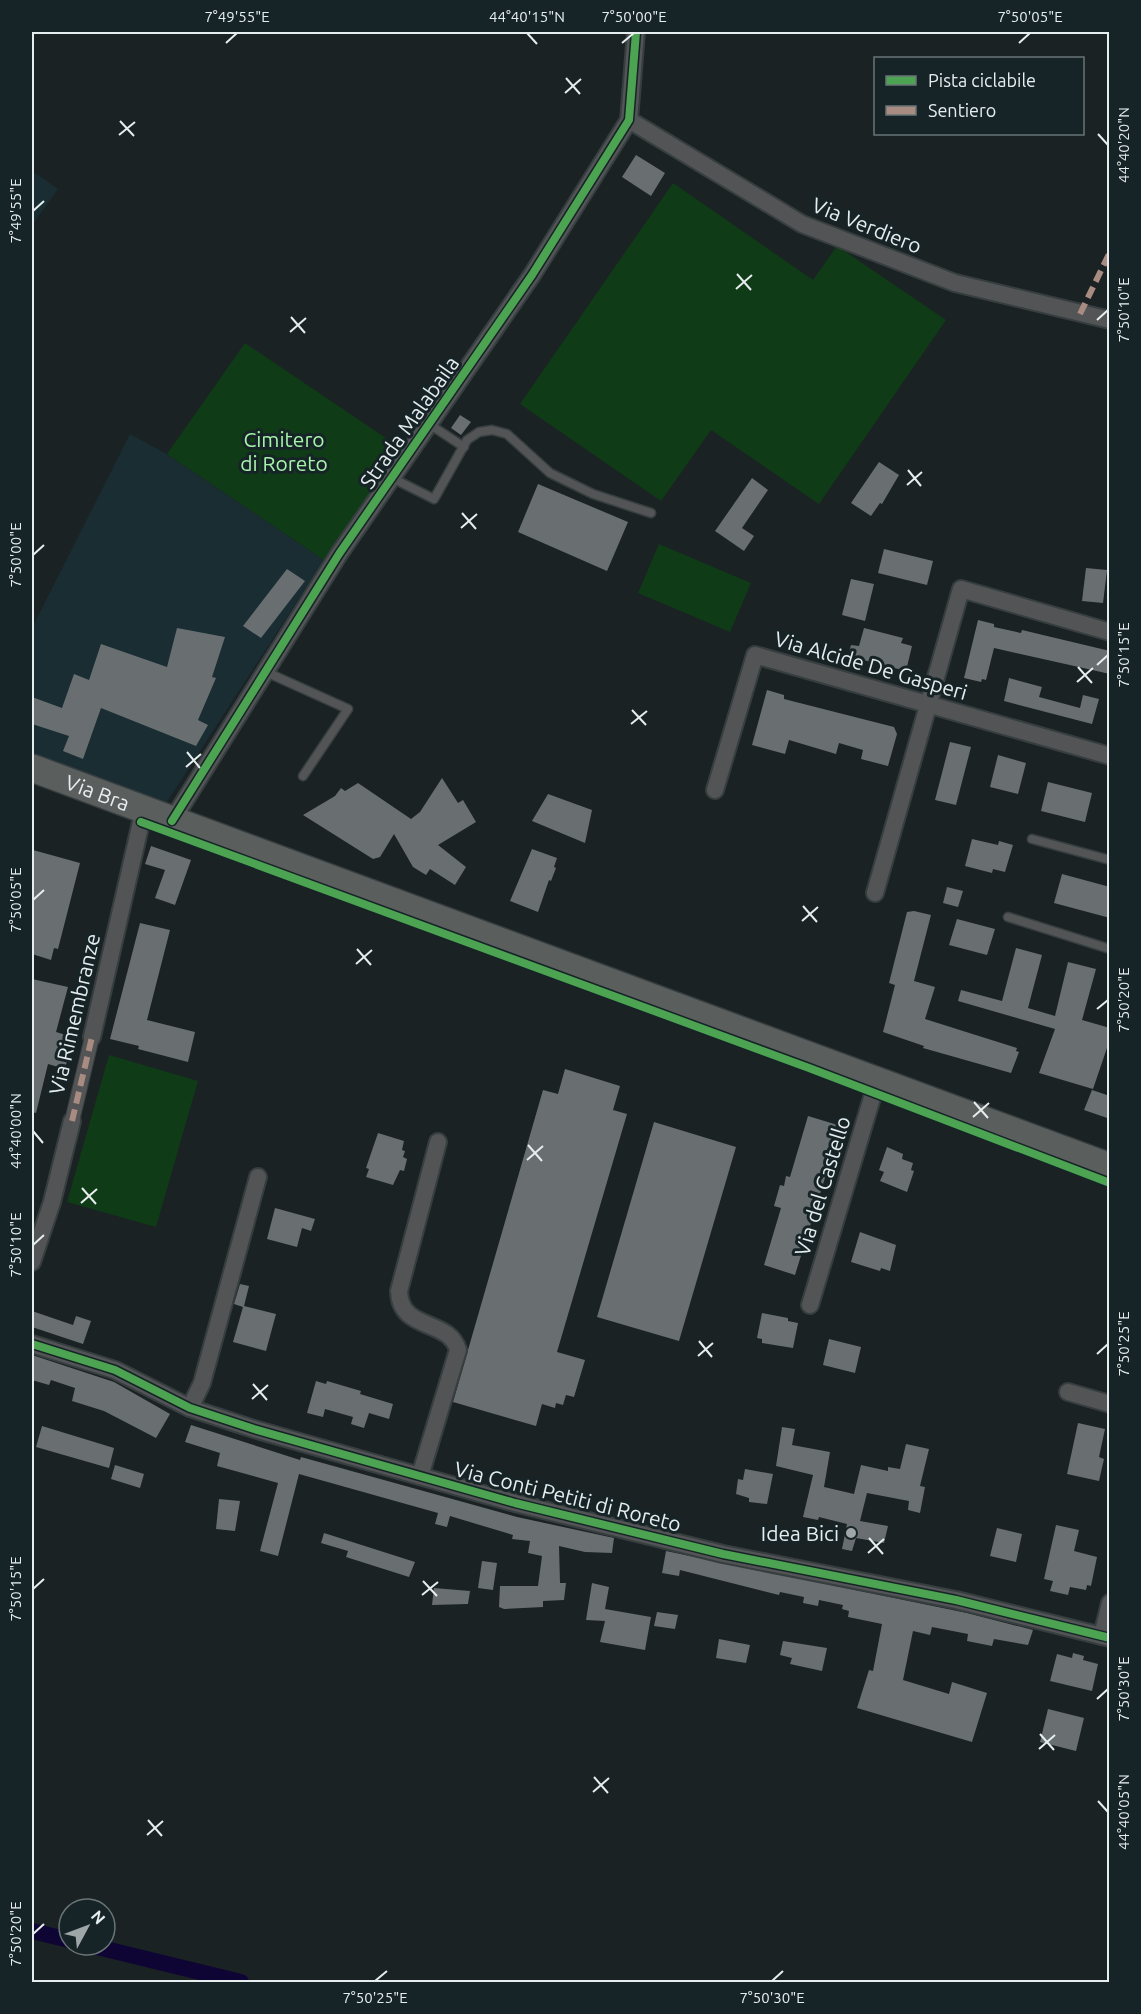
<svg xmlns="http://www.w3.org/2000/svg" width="1141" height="2014" font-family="Ubuntu,sans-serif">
<rect width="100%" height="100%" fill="#1a2224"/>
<g fill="#192d32">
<polygon points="32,171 58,189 32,225"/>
<polygon points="130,434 167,454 324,560 165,805 32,756 32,628"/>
</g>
<g fill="#103b17">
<polygon points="673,183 813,280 837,246 946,320 819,504 711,430 661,501 520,404"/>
<polygon points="245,343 402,449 324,560 167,454"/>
<polygon points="659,544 751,583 730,632 638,593"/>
<polygon points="109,1055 198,1081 156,1227 67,1202"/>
</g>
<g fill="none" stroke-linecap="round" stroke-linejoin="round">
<g stroke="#0e0534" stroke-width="16">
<polyline points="32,1931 69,1940"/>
<polyline points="89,1945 241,1982"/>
</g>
</g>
<g fill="#696e71">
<polygon points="636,155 665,173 651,196 622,177"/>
<polygon points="460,415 471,422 461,435 451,428"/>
<polygon points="879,462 899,475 882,504 880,503 871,516 851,503"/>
<polygon points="752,478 768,490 742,528 754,536 744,551 715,531"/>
<polygon points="538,484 628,522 607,571 518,532"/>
<polygon points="884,549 933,561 927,585 878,573"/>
<polygon points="1086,568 1107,570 1103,603 1082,601"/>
<polygon points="287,569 305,581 261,638 243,626"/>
<polygon points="851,579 874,584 865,621 842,615"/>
<polygon points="978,620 994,624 994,627 1021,633 1022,630 1110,651 1110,674 994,648 986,680 982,679 981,682 964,678"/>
<polygon points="177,628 225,637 212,677 216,678 198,720 208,725 196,746 101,708 83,759 63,751 69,736 32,724 32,697 62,708 74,674 89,680 101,644 167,667"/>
<polygon points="864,628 903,638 901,643 912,646 906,671 848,656 851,645 859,646"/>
<polygon points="1009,678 1042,687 1039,697 1080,708 1083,695 1099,699 1092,724 1004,701"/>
<polygon points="767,690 784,695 784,699 894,727 897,734 888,766 861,759 863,750 839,743 836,754 789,740 785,754 752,745"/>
<polygon points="950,742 971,747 956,805 935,800"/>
<polygon points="998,755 1026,763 1018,794 990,787"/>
<polygon points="442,778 458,803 463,800 476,822 438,845 466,867 455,885 430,869 426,875 413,867 394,834 380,857 373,859 303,815 335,796 341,788 345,791 358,783 411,819 420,812"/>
<polygon points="1048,782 1092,793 1085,822 1041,811"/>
<polygon points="548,794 592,810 585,843 532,821"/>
<polygon points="972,839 998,845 999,841 1013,845 1005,872 993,869 992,873 965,866"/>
<polygon points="151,846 191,860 175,905 155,898 165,870 145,864"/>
<polygon points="532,849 557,858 554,867 556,868 551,881 549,880 538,912 510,901"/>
<polygon points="33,850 80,863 58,949 54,948 51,960 32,954"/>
<polygon points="1062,874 1110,887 1110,918 1054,903"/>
<polygon points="947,887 963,891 958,907 943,903"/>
<polygon points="914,911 931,915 914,981 935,987 925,1019 1017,1048 1016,1051 1019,1052 1011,1073 923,1048 924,1046 883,1032 895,985 889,983 907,912"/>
<polygon points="957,919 995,929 987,955 949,945"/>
<polygon points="140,923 170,930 147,1020 195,1032 188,1062 138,1049 139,1046 110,1039"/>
<polygon points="1016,948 1042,955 1028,1008 1055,1016 1068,962 1096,969 1082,1020 1110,1028 1110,1039 1093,1089 1039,1073 1055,1029 958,1001 961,990 1002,1001"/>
<polygon points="32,979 68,987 56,1032 73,1037 65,1069 48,1064 36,1113 32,1112"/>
<polygon points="565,1069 620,1086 613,1110 627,1114 557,1352 585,1360 574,1397 566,1395 563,1405 556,1403 555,1408 542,1404 536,1426 453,1402 543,1090 558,1094"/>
<polygon points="1092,1090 1110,1096 1110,1119 1084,1110"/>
<polygon points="808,1116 841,1126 795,1275 764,1265 781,1208 774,1206 780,1185 784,1186 786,1176 790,1177"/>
<polygon points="654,1122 736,1147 679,1341 597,1317"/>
<polygon points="378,1133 404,1141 402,1150 405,1151 403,1157 407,1159 404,1171 400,1170 393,1185 366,1177 369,1169 366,1168"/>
<polygon points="887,1147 903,1154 902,1159 913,1163 911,1170 914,1171 907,1192 880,1181 884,1172 879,1170"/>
<polygon points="275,1208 315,1219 311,1231 302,1228 297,1247 267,1239"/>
<polygon points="860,1232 896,1245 890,1271 881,1268 880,1271 851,1262"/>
<polygon points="240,1284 249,1286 244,1306 276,1314 266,1351 233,1342 243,1307 234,1304"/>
<polygon points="32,1311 73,1325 76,1316 91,1321 83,1344 32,1327"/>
<polygon points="762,1313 788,1318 788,1321 798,1323 793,1348 762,1343 762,1339 757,1338"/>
<polygon points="829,1339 861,1347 855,1373 823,1365"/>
<polygon points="32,1355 114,1382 170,1414 156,1438 104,1411 72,1401 75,1388 51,1380 49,1385 32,1380"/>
<polygon points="316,1381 326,1384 327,1381 361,1391 360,1394 393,1404 389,1419 369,1413 364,1428 351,1424 353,1417 325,1409 323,1417 307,1413"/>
<polygon points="1078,1423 1105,1429 1099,1457 1104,1459 1099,1481 1067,1474"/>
<polygon points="191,1425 300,1460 301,1457 517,1517 614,1538 612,1553 585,1552 559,1546 560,1583 566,1583 564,1600 543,1601 543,1607 504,1609 499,1607 500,1586 538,1586 542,1556 528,1553 530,1541 512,1539 513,1535 450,1516 447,1527 435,1524 438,1513 299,1474 278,1556 260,1551 278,1483 217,1466 220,1453 185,1442"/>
<polygon points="42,1426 114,1448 109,1468 36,1447"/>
<polygon points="782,1427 795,1429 792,1445 830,1452 824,1487 854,1494 861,1465 888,1471 888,1467 900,1469 906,1444 929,1449 920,1486 925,1487 920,1513 908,1510 909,1501 867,1493 860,1521 888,1526 884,1543 856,1538 852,1551 842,1549 847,1524 819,1517 818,1520 803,1517 813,1475 776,1466"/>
<polygon points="115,1465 144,1474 140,1488 111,1479"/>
<polygon points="745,1469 773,1474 767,1504 749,1502 749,1498 736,1494 738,1479 743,1480"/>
<polygon points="219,1499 240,1501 235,1531 216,1529"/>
<polygon points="1056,1525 1079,1530 1074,1551 1097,1557 1091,1586 1087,1585 1086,1590 1070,1587 1068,1595 1050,1591 1053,1581 1044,1579"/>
<polygon points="997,1528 1022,1534 1016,1562 990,1556"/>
<polygon points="324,1533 415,1562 409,1577 346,1557 348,1551 321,1543"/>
<polygon points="666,1551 967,1613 1033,1630 1028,1645 994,1639 992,1646 967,1641 968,1634 932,1627 930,1635 913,1631 903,1680 949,1694 952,1682 987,1693 972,1742 857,1708 869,1670 873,1671 882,1624 848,1617 849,1611 842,1609 843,1605 819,1600 818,1606 803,1603 804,1597 780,1592 779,1595 680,1570 679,1576 662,1573"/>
<polygon points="482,1561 497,1563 493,1590 478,1588"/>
<polygon points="592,1583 609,1587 605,1609 651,1617 645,1650 600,1642 605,1621 586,1620"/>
<polygon points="434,1588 470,1591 468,1604 432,1605"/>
<polygon points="657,1612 678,1615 675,1629 654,1626"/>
<polygon points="719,1639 750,1645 746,1663 716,1658"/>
<polygon points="783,1641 827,1648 822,1671 790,1664 792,1658 780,1655"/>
<polygon points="1073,1653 1084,1656 1083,1660 1098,1664 1092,1691 1050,1681 1057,1654 1072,1658"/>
<polygon points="1048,1709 1084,1718 1076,1751 1040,1742"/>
</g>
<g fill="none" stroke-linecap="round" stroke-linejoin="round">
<defs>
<g id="service">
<polyline points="429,424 464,447"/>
<polyline points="392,478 434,499 467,440 479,432 492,430 507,434 550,473 593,494 651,513"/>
<polyline points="266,672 348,709 303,776"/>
<polyline points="1032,839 1110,860"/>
<polyline points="1008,917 1110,949"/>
</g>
<polyline id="pedestrian" points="72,1121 92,1037"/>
<g id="minor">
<polyline points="629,120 802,224 955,283 1110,320"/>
<polyline points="715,790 755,655 1110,756"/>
<polyline points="172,821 339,554 532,275 629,120 636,32"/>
<polyline points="875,893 961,589 1110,632"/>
<polyline points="92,1037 144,809"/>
<polyline points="32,1262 52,1202 72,1121"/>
<polyline points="810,1305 877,1081"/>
<polyline points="32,1344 115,1370 190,1408 254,1429 515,1503 723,1554 956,1600 1110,1638"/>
<polyline points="1068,1392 1110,1404"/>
<polyline points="190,1408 202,1383 258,1177"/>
<path d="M420 1476 458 1350C449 1318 400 1332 399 1291L438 1142"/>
<polyline points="1102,1636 1110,1603"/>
</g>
<g id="primary">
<path id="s1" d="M32 768 1110 1167"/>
</g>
</defs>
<use href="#service" stroke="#373e40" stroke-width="11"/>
<use href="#pedestrian" stroke="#373e40" stroke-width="16"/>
<use href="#minor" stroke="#373e40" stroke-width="20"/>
<use href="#primary" stroke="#373e40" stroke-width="30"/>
<use href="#service" stroke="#525455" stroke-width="8"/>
<use href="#pedestrian" stroke="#525455" stroke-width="14"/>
<use href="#minor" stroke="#525455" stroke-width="16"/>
<use href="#primary" stroke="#5a5e5d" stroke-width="27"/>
<g stroke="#a88b81" stroke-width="6" stroke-dasharray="12 6" stroke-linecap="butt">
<polyline points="1080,314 1110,252"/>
<polyline points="72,1121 92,1037"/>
</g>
<defs>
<g id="cycleway">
<polyline points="172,821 339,554 532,275 629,120 636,32"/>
<polyline points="141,822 809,1068 1110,1183"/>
<polyline points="32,1344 115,1370 190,1408 254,1429 515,1503 723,1554 956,1600 1110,1638"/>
</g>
</defs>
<use href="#cycleway" stroke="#172427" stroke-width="11"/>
<use href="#cycleway" stroke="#4ca352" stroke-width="8"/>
</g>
<path fill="none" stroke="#e5edef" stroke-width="2" d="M527 33 537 44M226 43 237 33M622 43 634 33M1019 43 1030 33M566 78 580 94M565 93 581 79M120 121 134 136M1098 134 1108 145M119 135 135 122M33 211 44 201M737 274 751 290M736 289 752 275M291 317 305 333M1097 320 1108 310M290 332 306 318M908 470 921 486M907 485 922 472M462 513 476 529M461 528 477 514M33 555 44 545M1097 665 1108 655M1078 667 1092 683M1077 682 1093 668M632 710 646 725M631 724 647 711M187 752 200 768M186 767 201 754M33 900 44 890M803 906 817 922M802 921 818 907M357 949 371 965M356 964 372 950M1097 1009 1108 1000M974 1102 988 1118M973 1117 989 1103M33 1131 43 1143M528 1145 542 1161M527 1160 543 1146M82 1188 96 1204M81 1203 97 1189M33 1245 44 1235M699 1341 712 1357M1097 1354 1108 1344M698 1356 713 1343M253 1384 267 1400M252 1399 268 1385M869 1538 883 1554M868 1553 884 1539M423 1581 437 1596M33 1589 44 1579M422 1595 438 1582M1097 1699 1108 1689M1040 1734 1054 1750M1039 1749 1055 1735M594 1777 608 1793M593 1792 609 1778M1098 1801 1108 1812M148 1820 162 1836M147 1835 163 1821M33 1934 44 1924M375 1981 387 1971M772 1981 783 1971"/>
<circle fill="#9ea6a8" stroke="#172427" stroke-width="2" cx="851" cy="1533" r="6"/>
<g text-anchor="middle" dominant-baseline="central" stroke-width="6" stroke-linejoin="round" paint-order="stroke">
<g font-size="21" fill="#e5edef" stroke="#172427">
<text transform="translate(867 225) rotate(22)">Via Verdiero</text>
<text transform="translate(409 422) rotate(-55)">Strada Malabaila</text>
<text transform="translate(871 665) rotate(16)">Via Alcide De Gasperi</text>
<text stroke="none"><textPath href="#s1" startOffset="70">Via Bra</textPath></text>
<text transform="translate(74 1014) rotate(-77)">Via Rimembranze</text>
<text transform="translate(822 1186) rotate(-73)">Via del Castello</text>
<text transform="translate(568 1496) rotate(14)">Via Conti Petiti di Roreto</text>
</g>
<g font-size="21" fill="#a6f3aa" stroke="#172427">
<text x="284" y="439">Cimitero<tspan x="284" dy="24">di Roreto</tspan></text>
</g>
<g font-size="21" fill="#e5edef" stroke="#172427" text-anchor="end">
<text x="839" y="1533">Idea Bici</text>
</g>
</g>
<rect width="1141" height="2014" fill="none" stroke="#172427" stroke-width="66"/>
<rect x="874" y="57" width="210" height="78" fill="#172427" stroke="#697477" stroke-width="1.5"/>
<rect x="886" y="76" width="30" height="9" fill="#4ca352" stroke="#697477" stroke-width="1.5"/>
<text x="928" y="87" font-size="18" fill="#e5edef">Pista ciclabile</text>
<rect x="886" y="106" width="30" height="9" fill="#a88b81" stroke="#697477" stroke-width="1.5"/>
<text x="928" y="117" font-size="18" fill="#e5edef">Sentiero</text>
<g transform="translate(87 1927) rotate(49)"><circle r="28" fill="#172427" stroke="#697477" stroke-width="1.5"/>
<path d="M0-4.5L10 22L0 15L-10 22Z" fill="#9ea6a8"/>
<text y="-9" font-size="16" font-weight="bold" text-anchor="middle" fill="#e5edef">N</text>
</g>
<rect x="33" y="33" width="1075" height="1948" fill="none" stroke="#e5edef" stroke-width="2"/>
<g font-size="15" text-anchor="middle" fill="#e5edef">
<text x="237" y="22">7°49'55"E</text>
<text x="527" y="22">44°40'15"N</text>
<text x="634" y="22">7°50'00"E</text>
<text x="1030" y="22">7°50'05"E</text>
<text transform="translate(1124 145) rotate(-90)" y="5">44°40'20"N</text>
<text transform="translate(16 211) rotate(-90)" y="5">7°49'55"E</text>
<text transform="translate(1124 310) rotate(-90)" y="5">7°50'10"E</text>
<text transform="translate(16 555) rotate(-90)" y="5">7°50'00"E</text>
<text transform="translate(1124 655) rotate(-90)" y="5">7°50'15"E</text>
<text transform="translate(16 900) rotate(-90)" y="5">7°50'05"E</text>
<text transform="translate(1124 1000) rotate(-90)" y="5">7°50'20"E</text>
<text transform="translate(16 1131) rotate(-90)" y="5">44°40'00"N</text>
<text transform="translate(16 1245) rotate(-90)" y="5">7°50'10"E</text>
<text transform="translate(1124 1344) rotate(-90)" y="5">7°50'25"E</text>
<text transform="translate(16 1589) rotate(-90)" y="5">7°50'15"E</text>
<text transform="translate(1124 1689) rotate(-90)" y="5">7°50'30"E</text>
<text transform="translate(1124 1812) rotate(-90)" y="5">44°40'05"N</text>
<text transform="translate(16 1934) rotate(-90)" y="5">7°50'20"E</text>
<text x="375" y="2003">7°50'25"E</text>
<text x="772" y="2003">7°50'30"E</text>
</g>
</svg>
